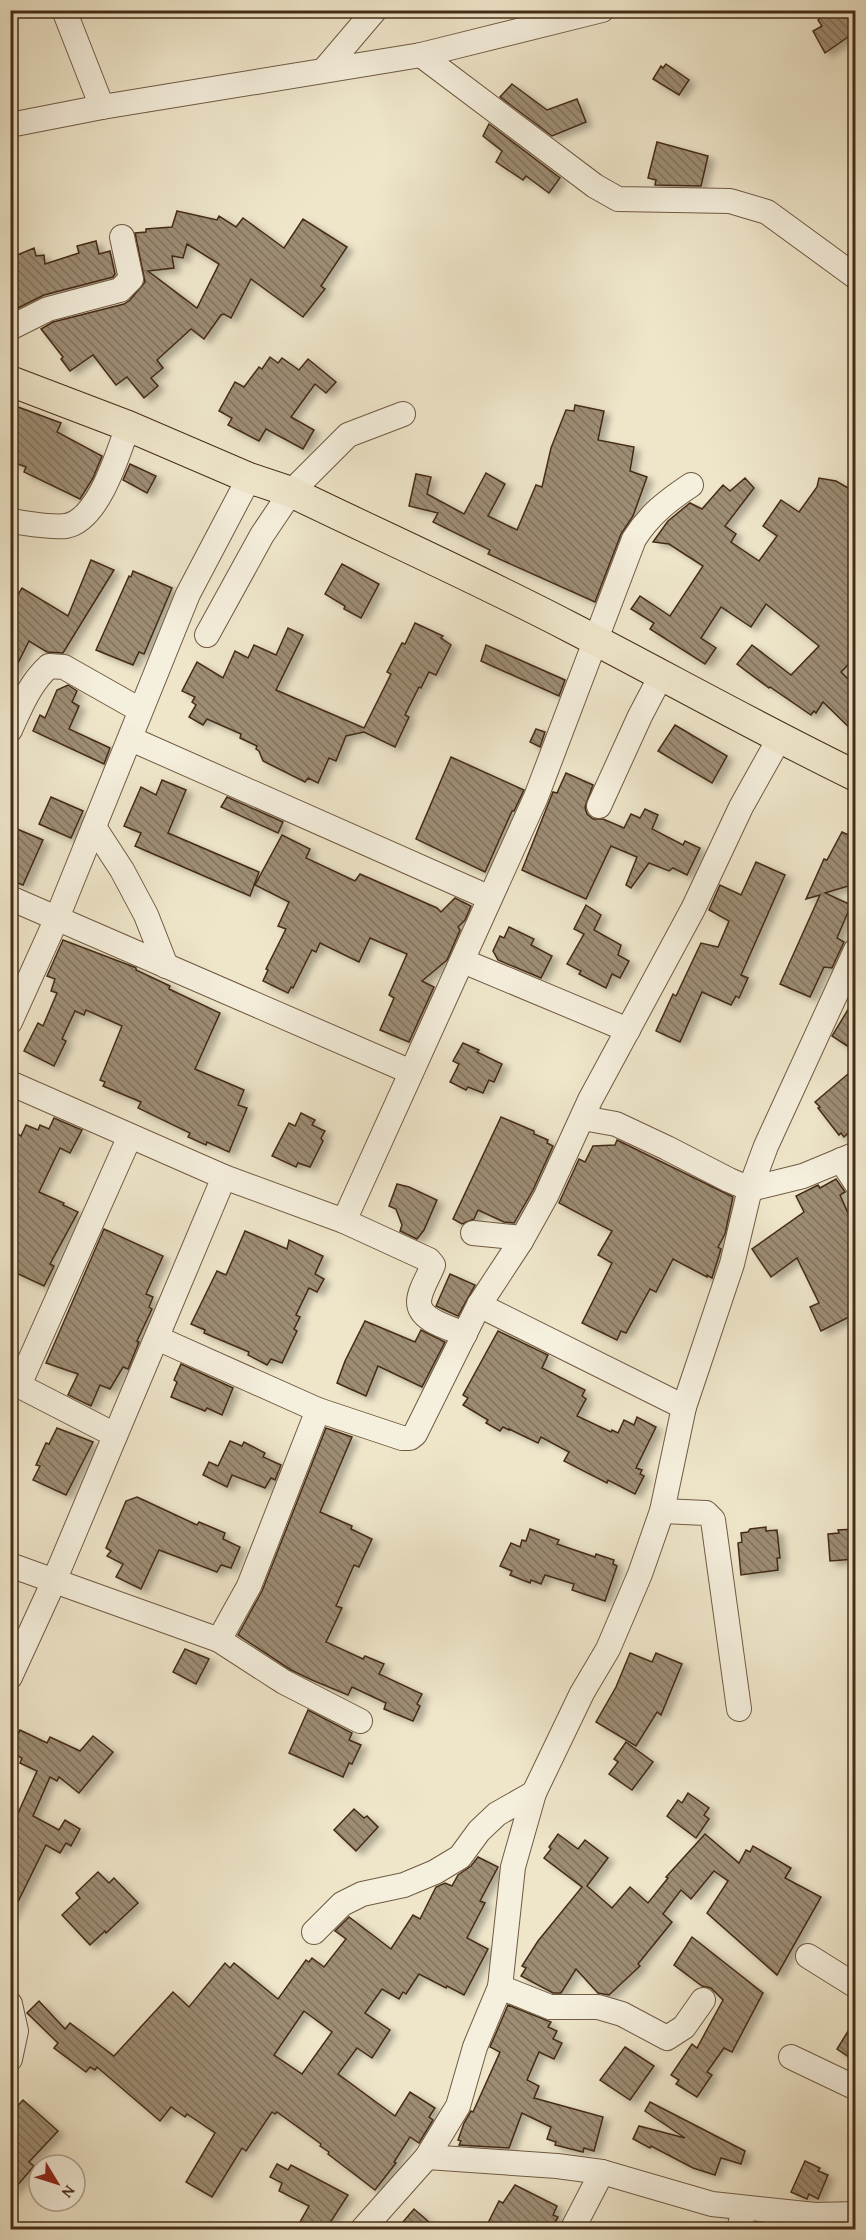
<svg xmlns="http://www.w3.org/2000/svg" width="866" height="2240" font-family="'Gentium Book Plus',serif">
<defs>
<pattern id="building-back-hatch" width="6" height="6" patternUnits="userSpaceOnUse" patternTransform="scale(1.5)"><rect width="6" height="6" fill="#9d8d74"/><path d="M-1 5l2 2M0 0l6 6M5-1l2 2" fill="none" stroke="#82735e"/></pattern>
<filter id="shadow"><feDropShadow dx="6" dy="4" stdDeviation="3" flood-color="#0004"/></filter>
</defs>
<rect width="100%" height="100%" fill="#efe6ca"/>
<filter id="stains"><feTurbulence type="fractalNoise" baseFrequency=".00333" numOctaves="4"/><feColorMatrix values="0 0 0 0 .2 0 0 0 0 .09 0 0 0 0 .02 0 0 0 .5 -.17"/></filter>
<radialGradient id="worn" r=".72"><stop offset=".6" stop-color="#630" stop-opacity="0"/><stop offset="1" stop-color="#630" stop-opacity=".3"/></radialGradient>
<g fill="url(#building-back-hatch)" stroke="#452c16" stroke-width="1.5" fill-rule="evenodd" filter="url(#shadow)">
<polygon points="828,10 855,10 855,32 825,53 813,31 822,26 818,20"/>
<polygon points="666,64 689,80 679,95 653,79 661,66 663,68"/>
<polygon points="512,84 547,110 577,99 586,122 552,136 500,97"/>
<polygon points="489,124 560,178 549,193 526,176 523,180 496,162 502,151 483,136"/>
<polygon points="657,142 708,156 701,186 655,185 656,180 648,178"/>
<path d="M177 211 217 220 219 216 236 227 243 218 284 248 303 219 347 247 321 286 325 289 303 317 251 279 231 318 224 314 221 315 204 339 191 329 157 360 163 368 151 378 158 386 144 398 127 377 116 385 93 355 70 371 61 359 63 357 41 329 53 322 124 304 130 300 145 282 135 233 146 232V229L172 227ZM187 244 219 264 197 308 148 271 174 268 172 256 183 258Z"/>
<polygon points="96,241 99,254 110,251 115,274 113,277 44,295 10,312 10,258 34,248 36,256 44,255 45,264 79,253 77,246"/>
<polygon points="270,357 278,363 282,358 299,370 308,359 336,382 326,393 315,384 291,417 314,430 303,449 266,429 259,441 228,425 232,418 219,411 235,382 244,387 259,367 262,369"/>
<polygon points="10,404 61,423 57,432 102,456 93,478 80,499 24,472 26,467 10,461"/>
<polygon points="575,405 604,411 598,440 634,447 630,471 647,477 633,516 621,534 595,602 488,554 490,550 433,522 438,513 409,506 416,474 431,477 427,494 464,514 486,473 505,484 488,516 517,530 536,485 542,487 551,448 566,410 574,411"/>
<polygon points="130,464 156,476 147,493 123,480"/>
<polygon points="745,478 754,488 725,526 736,534 731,542 759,561 777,536 763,526 781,500 799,512 817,487 819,478 836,481 855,492 855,658 841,672 855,686 855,733 823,702 816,713 814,711 811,715 770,687 769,688 737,664 752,645 791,675 819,646 766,604 751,627 721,607 701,638 716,648 705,664 650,629 654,623 631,609 640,596 670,616 703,566 669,544 653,542 668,521 690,503 702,509 723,485 730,491"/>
<polygon points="91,560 114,570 63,653 47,652 29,641 10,679 10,607 22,588 68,616"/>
<polygon points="342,564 379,584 361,618 344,609 345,606 325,594"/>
<polygon points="133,571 172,588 144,654 139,652 133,665 96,650 129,576 131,577"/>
<polygon points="415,623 443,636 441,638 451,645 436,675 429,672 421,688 419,687 405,715 409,717 395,747 364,732 346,736 336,761 329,758 318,783 308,778 305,782 263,761 259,751 256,749 257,746 240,738 241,734 207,719 203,725 189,717 196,705 192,702 195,697 182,691 197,662 223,678 235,651 248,658 254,645 276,655 288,628 303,635 276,690 364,728 391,674 387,672 402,643 405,644"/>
<polygon points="486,645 565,680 559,696 481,661"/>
<polygon points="68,685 77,691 72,702 79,706 69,729 110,748 104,764 33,731 40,715 45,718 57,690"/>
<polygon points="675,725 727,756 712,783 658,751"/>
<polygon points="536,729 545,732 540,747 530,742"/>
<polygon points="451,757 524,790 514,811 512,811 485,872 416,839"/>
<polygon points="566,773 593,785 585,807 587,814 593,819 603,819 624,828 631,814 640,818 645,809 658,815 652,829 683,845 685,841 700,848 687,875 673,868 669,871 649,863 631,888 626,885 637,857 611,846 586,899 522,870 553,792 557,793"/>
<polygon points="162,780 186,790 168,833 259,872 250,896 135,846 141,833 124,826 141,787 156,795"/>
<polygon points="51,797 83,811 71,838 39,824"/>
<polygon points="227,797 283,822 278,833 221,807"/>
<polygon points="10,826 43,840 23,885 10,880"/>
<polygon points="842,832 855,838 855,884 825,893 851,905 837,938 844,942 832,968 824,967 810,997 780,984 820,895 806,899 824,859 827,860"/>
<polygon points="282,835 310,849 306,858 355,881 360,874 437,908 441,912 455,898 471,906 465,920 458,927 460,930 447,960 422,981 434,987 409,1042 380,1030 394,998 389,995 407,954 370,938 359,962 320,943 316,952 312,950 293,988 291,987 288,993 263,981 268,970 266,969 286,929 278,926 289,902 255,885"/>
<polygon points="756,862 785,875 741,975 748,978 739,998 736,996 731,1005 702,992 680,1042 656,1031 673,994 676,996 701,943 718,947 729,921 709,910 720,885 741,895"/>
<polygon points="586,905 601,915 594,930 621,945 618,955 629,961 620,978 612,974 606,988 579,974 581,971 567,964 584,934 574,929"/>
<polygon points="509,927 534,939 531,945 552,956 541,978 498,960 493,951 500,936 504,938"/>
<polygon points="63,940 134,967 136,968 136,970 170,986 169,989 220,1013 195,1069 244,1090 238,1105 247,1108 229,1152 207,1142 206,1145 188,1137 190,1133 138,1108 141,1102 103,1086 105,1082 100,1080 122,1026 86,1010 84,1015 75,1011 62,1039 66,1041 54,1066 24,1051 38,1023 43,1026 57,993 51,991 55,979 47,976"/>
<polygon points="855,998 855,1051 832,1036"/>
<polygon points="463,1043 479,1050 477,1052 502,1064 494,1082 489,1080 483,1093 468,1087 466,1090 450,1082 459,1064 453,1061"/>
<polygon points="855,1068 855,1127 844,1137 841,1133 839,1135 818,1108 820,1107 815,1102"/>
<polygon points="301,1113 315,1120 312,1125 325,1131 321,1138 323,1141 310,1167 298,1163 296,1167 272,1156 289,1123 295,1126"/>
<polygon points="501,1117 534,1131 534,1134 548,1140 547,1143 553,1146 533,1190 514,1223 504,1222 478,1210 474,1219 462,1224 453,1219"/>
<polygon points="54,1118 82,1130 70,1153 60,1148 39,1192 64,1203 63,1205 78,1212 50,1264 54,1266 44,1286 10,1270 10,1146 17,1133 21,1136 26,1125 38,1130 40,1125 49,1129"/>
<polygon points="617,1140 733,1197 725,1234 718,1247 721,1249 712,1278 707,1275 707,1277 673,1259 656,1292 650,1289 626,1333 621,1331 617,1340 582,1323 612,1263 598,1255 612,1231 559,1203 579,1159 585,1162 593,1146 615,1145"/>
<polygon points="836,1179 845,1192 840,1195 855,1229 855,1314 821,1331 810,1307 819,1303 797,1258 771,1277 752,1249 804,1212 796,1196 818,1185 820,1188"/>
<polygon points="397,1184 409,1187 437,1200 424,1230 417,1239 400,1231 402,1225 396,1209 389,1206"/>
<polygon points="104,1229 163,1256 146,1294 153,1297 149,1307 152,1309 137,1341 139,1342 128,1369 123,1367 110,1389 100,1385 91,1406 68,1395 78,1374 46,1363"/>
<polygon points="245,1231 287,1249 289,1240 323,1256 315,1274 324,1279 317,1292 309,1288 296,1315 300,1317 294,1329 297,1331 282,1363 271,1359 267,1365 248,1355 249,1352 204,1333 205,1330 191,1324 217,1271 226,1275"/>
<polygon points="450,1274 475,1285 458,1316 436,1306"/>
<polygon points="365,1321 415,1342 421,1330 445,1342 422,1387 378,1366 366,1396 337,1383 345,1361"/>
<polygon points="498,1331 548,1355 542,1368 585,1390 582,1396 586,1399 577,1416 611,1432 612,1430 618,1433 624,1420 634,1425 637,1417 656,1427 636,1468 642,1470 640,1474 644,1476 635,1494 608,1480 607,1483 564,1461 569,1452 541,1437 538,1443 509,1429 509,1430 503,1427 500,1431 486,1423 488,1420 463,1405 468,1398 463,1395"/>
<polygon points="181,1364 233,1388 222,1415 207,1408 205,1411 171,1397 177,1382 174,1380"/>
<polygon points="57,1428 93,1442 66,1495 33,1480 40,1466 36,1465 46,1443 49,1444"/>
<polygon points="326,1428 352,1437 320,1512 352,1526 351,1529 372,1539 359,1567 354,1565 336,1606 342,1608 326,1642 363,1659 365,1656 384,1664 379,1674 422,1694 417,1704 420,1706 413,1721 384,1709 386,1703 352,1687 348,1695 312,1680 291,1670 238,1635 262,1591"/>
<polygon points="230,1441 242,1446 244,1442 265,1453 263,1457 281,1465 275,1480 271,1478 265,1488 232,1475 227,1487 203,1475 209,1462 218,1466"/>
<polygon points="137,1497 197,1525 199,1522 225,1533 223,1539 240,1547 231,1568 221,1565 217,1572 159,1550 141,1589 116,1577 123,1564 107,1556 111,1551 106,1548 126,1501"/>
<polygon points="766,1527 766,1531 777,1530 780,1558 777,1558 778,1570 741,1575 738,1543 742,1542 741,1533 748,1532 750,1529"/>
<polygon points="530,1529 559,1540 557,1544 595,1557 596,1554 614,1560 613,1564 617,1566 605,1601 572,1590 574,1584 545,1575 541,1584 531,1580 530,1583 510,1575 512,1571 500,1566 511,1543 520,1547 522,1540 526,1541"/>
<polygon points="855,1529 855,1559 830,1561 828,1534 839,1533 838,1530"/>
<polygon points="185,1649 209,1659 196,1684 173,1672"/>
<polygon points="630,1653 652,1662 656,1653 682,1664 661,1715 657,1712 636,1746 596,1722 616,1687"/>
<polygon points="308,1710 352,1733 349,1740 361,1745 352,1764 349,1763 343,1777 289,1753"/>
<polygon points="20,1730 47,1743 50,1737 80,1751 93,1736 113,1752 79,1793 59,1777 57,1781 50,1777 33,1816 59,1830 65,1820 80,1829 71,1846 66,1843 60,1853 46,1845 10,1918 10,1831 37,1771 20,1763 22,1758 10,1752 10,1742 15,1732 18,1734"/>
<polygon points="626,1742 653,1762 632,1790 609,1774 618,1762 614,1759"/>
<polygon points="688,1793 709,1808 704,1815 709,1819 696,1838 667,1816 678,1800 682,1803"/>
<polygon points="354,1809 364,1818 367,1816 378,1827 356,1851 334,1830"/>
<polygon points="558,1834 578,1849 585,1840 608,1858 587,1886 612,1908 630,1887 648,1903 668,1878 666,1877 705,1834 739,1863 746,1850 750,1852 753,1846 791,1868 785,1878 821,1897 777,1975 707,1913 728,1881 714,1871 691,1899 681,1890 663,1914 672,1922 638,1964 640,1966 609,1995 598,1993 576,1969 561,1993 553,1993 521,1976 526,1968 522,1966 538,1941 582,1887 544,1858 551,1849 549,1847"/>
<path d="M478 1857 498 1867 480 1901 485 1903 467 1938 488 1949 464 1995 447 1986 446 1988 419 1974 406 1994 403 1992 399 1999 382 1989 365 2013 390 2030 372 2058 357 2048 338 2074 395 2116 410 2092 435 2108 429 2117 433 2120 419 2143 410 2137 394 2162 396 2163 375 2190 328 2154 329 2152 320 2146 321 2144 277 2112 275 2114 272 2112 246 2151 242 2148 212 2197 186 2182 215 2133 187 2114 185 2117 171 2107 160 2121 97 2067 95 2070 90 2067 86 2072 54 2048 58 2043 27 2013 39 2001 65 2029 70 2023 114 2056 173 1992 189 2007 225 1963 230 1968 234 1963 278 1999 306 1960 309 1962 312 1958 324 1967 346 1939 335 1931 349 1917 391 1949 413 1915 420 1919 436 1887 445 1883 452 1886 458 1875 471 1866ZM304 2011 332 2032 302 2074 274 2055Z"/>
<polygon points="98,1872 109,1883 114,1878 138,1903 106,1933 105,1931 90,1945 62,1915 80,1898 76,1893"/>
<polygon points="692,1937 763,1993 732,2052 724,2048 707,2072 712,2075 697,2097 676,2084 679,2080 671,2075 692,2044 697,2048 723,2000 711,1988 702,1986 674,1965"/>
<polygon points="508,2005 551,2022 548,2027 557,2031 553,2039 562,2043 554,2059 539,2052 527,2080 539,2086 534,2098 603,2117 594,2151 584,2148 583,2152 555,2145 556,2142 547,2139 551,2127 522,2113 509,2148 459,2145 461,2141 458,2140 464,2123 471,2111 473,2112 500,2052 490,2047"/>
<polygon points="855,2020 855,2061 837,2049"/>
<polygon points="625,2047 654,2066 630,2100 600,2080"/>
<polygon points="23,2100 58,2131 29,2162 34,2166 10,2194 10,2114"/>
<polygon points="650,2102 745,2151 741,2164 721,2158 715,2175 693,2168 651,2146 650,2148 633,2139 639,2126 685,2138 645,2111"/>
<polygon points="805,2161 820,2168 818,2171 828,2175 818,2199 809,2194 807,2199 791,2192"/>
<polygon points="277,2164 288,2170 291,2165 348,2195 326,2229 296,2229 309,2206 279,2191 282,2183 270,2177"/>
<polygon points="515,2185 557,2206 553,2215 558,2217 551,2229 485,2229 499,2201 503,2203"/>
<polygon points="414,2209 437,2229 397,2229"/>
</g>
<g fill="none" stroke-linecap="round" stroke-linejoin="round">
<defs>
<g id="minor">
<polyline points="64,10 102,107"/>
<polyline points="421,55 595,186 618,199 730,201 767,212 856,277"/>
<polyline points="324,70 375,10"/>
<polyline points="10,125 102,107 421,55 602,10"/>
<polyline points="10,328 48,309 120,290 131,279 122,237"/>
<path d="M10 521C26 523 51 528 66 526 99 520 118 453 128 426"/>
<polyline points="207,635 262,535 291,492 348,435 403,414"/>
<path d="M10 730C21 706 30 683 49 666L64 667 140 710"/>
<polyline points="131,739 490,898"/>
<polyline points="599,806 640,716 662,674"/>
<polyline points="94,827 122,870 146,915 166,966"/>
<polyline points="10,898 411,1072"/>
<polyline points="463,961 628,1030"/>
<polyline points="10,1022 57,918 188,594 249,478"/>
<path d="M10 1083 224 1177 344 1221 429 1260 433 1265C429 1276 419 1291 419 1302 419 1321 451 1328 465 1334"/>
<polyline points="583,1118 616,1124 667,1148 729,1180 750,1189 803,1176 856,1154"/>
<polyline points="841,1160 856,1183"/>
<path d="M344 1221 536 797 634 539C649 515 667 501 691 485"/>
<polyline points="473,1233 512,1237 521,1241"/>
<polyline points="479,1305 684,1407"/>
<polyline points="10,1381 115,1435"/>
<polyline points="19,1385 130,1136"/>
<polyline points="318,1410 402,1438 410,1438 415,1434 479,1305 521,1241 546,1196 590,1100 693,909 741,807 779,739"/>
<polyline points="662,1511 706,1513 713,1520 739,1709"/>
<polyline points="10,1565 219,1640 249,1586 318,1410 157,1338"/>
<polyline points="219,1640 284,1682 360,1721"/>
<polyline points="10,1677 54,1581 224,1177"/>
<polyline points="314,1932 342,1904 362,1894 404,1885 435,1872 460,1857 479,1831 497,1814 534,1793"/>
<polyline points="808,1956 856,1986"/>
<polyline points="500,1987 550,2007 598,2007 622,2014 667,2038 684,2027 703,2000"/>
<polyline points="10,2004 16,2031 10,2059"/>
<polyline points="791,2057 856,2088"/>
<polyline points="427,2157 557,2166 602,2172 712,2204 815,2215 856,2214"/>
<polyline points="362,2230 427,2157 458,2106 475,2047 500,1987 513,1867 534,1793 582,1693 608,1649 640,1574 662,1511 684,1407 732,1264 750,1189 766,1146 856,950"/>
<polyline points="572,2230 602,2172"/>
<polyline points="739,2230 744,2208"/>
</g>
<path id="major" d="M10 381 128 426 249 478 291 492C384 537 478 579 570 627 665 676 759 729 856 776"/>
</defs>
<use href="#minor" stroke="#705a43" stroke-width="26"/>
<use href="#major" stroke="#452c16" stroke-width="32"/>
<use href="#minor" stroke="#f5efdd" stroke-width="24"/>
<use href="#major" stroke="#efe6ca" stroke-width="30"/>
</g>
<rect width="866" height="2240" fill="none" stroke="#efe6ca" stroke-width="36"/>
<rect x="12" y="12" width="842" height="2216" fill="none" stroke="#452c16" stroke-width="3"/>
<rect x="18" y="18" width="830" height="2204" fill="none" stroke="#452c16" stroke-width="1.5"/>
<g transform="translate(57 2183) rotate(128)"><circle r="28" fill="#f5efdd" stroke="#afa18d" stroke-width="1.5"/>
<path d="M0-4.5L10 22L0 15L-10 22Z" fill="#8f2418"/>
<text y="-9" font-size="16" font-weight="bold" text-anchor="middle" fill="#452c16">N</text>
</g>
<rect width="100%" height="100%" filter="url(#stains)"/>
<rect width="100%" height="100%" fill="url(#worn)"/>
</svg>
